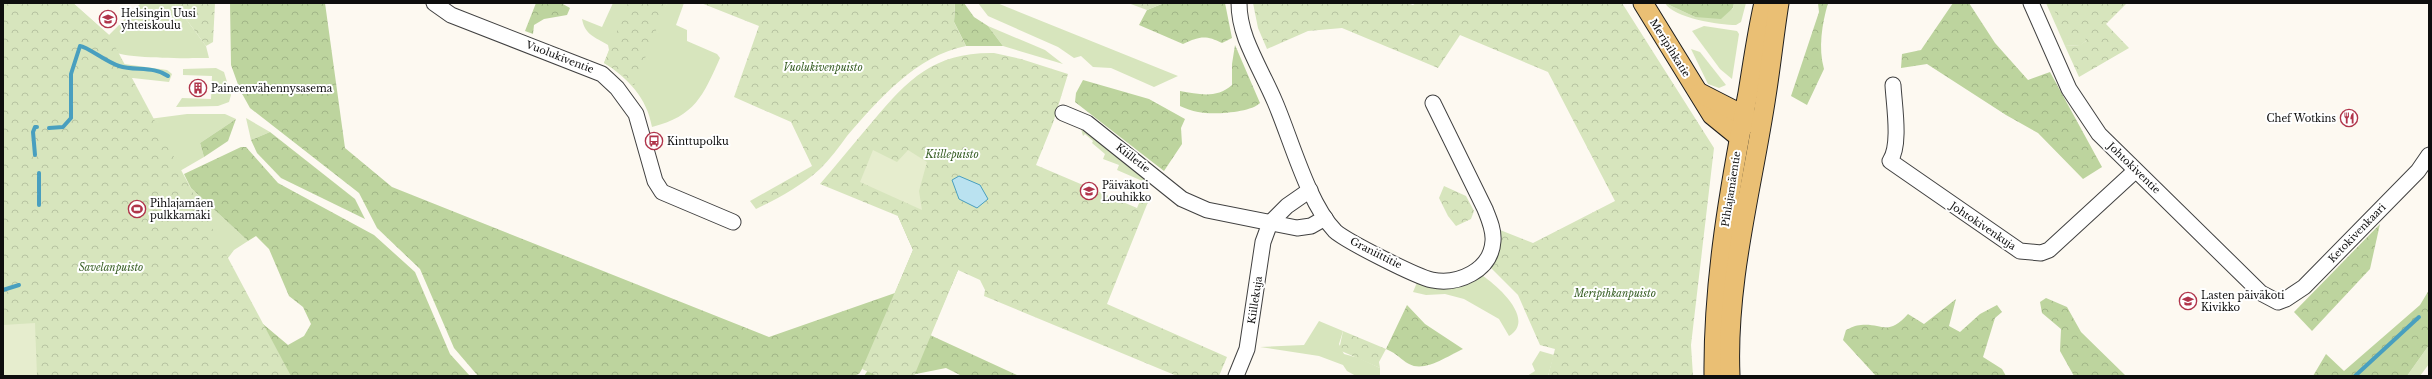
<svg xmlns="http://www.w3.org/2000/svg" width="2432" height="379" font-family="'Libre Baskerville',serif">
<defs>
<pattern id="forest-crowns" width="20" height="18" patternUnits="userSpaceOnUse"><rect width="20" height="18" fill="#bdd49e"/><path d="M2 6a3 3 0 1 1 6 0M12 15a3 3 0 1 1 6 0" fill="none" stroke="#a1b587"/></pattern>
<pattern id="park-crowns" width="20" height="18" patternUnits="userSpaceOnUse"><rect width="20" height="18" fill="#d7e5bd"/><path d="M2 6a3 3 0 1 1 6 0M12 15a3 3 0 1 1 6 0" fill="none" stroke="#b7c3a1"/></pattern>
</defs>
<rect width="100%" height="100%" fill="#fdf9f1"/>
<g fill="#d7e5bd">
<path d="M73 3 109 35 141 3H174L206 46 209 58C190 58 120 60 108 49 95 36 84 18 73 3Z"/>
<path d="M613 3H648L663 11 667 3H684L676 25 687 30V41L717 54 720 58C703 96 695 116 652 127 647 98 628 78 604 63L609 50 608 45C595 37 585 35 582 19L602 27Z"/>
<polygon points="978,3 997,3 1178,76 1154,87 1111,68 1093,67 1081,56 1074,58 1058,47 988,16"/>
<path d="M1665 3 1695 17 1733 9 1734 3H1746L1741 22 1736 25C1720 25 1673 18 1665 3Z"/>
<polygon points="2046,3 2095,3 2093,35 2081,45 2065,46"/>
<polygon points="988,26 1045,50 1063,64 1003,46"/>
<polygon points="1704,26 1737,31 1739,34 1732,79 1720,69 1692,31"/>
<polygon points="1691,49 1700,52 1726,85 1719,88 1708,84"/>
<polygon points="117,63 167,70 172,74 169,82 78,72"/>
<polygon points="216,68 224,72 231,95 229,102 218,106 176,107 182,98 211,99 212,76 183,75 183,69"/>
<polygon points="187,114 225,114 236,119 200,143 204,157 173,175 134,121"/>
<polygon points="246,118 270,132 251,140"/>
<polygon points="1081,129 1148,180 1147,183 1117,170 1119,165 1103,159 1105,154 1092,143 1093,141 1085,134 1083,136"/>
<polygon points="184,174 191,188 248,241 234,250 225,262"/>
<path d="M1483 276C1498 286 1536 320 1509 336L1499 319 1464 299 1445 294 1426 295 1413 292 1418 280C1445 290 1458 293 1483 276Z"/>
<polygon points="1319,321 1343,331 1339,344 1344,354 1359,358 1380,368 1380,376 1356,376 1347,371 1343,365 1319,356 1260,347 1304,345"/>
<polygon points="2429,345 2429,364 2420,376 2407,376"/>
<polygon points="1540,351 1554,355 1548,376 1527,376 1535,371 1532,364"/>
</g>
<g fill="url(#forest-crowns)">
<polygon points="230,3 325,3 345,148 392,187 769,337 895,293 913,250 898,216 936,228 862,369 859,374 853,376 478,376 454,348 420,269 377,228 359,193 250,108 240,90 231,65"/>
<polygon points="536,3 561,3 570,8 567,15 544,19 534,25 533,34 525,31"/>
<polygon points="955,3 964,3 974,17 988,26 1003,46 966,46 954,22"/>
<path d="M1164 3H1225L1232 38 1222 43C1206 35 1200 36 1183 44L1139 25 1147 10Z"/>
<polygon points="1665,3 1734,3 1733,8 1721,19 1695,17"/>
<path d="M1818 3H1828C1822 24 1818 48 1824 69L1807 105 1791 96 1819 12Z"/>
<polygon points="1953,3 1969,3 1995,43 2028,80 2050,72 2102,167 2083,179 2038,133 2006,115 1927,64 1901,68 1902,54 1921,50"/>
<path d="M1235 45 1260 103C1250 113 1212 115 1198 112 1192 111 1185 108 1180 106V91C1199 94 1216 99 1232 85V64Z"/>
<polygon points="1083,80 1149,99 1185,119 1181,128 1182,144 1164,171 1075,102 1076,93"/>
<polygon points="236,119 228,141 204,157 200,143"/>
<polygon points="270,132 355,199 365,219 281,178 257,153 251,140"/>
<polygon points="241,147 246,147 278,183 374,235 415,272 450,354 470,376 91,376 263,324 288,345 304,336 311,324 303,307 289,296 269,249 256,236 248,241 191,188 184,174"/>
<polygon points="2380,224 2370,269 2312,331 2294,312"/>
<polygon points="943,261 958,270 930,335 1019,376 962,376 946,368 906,376 864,376"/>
<polygon points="2429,290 2429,345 2407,376 2313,376 2326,354 2344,371 2420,305"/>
<polygon points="2046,298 2067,307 2081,332 2126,376 2074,376 2060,351 2061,329 2042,313 2040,302"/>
<path d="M1956 299 1949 326 1960 332 1980 314 1997 305 2002 312 1995 318 1983 357 2002 369 2006 376H1876L1843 340 1846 330C1850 328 1856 325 1861 325 1883 323 1887 337 1908 314L1924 324Z"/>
<path d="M1407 305 1425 324 1463 349C1449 355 1425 373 1409 364 1400 359 1398 354 1386 349Z"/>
</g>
<g fill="url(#park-crowns)">
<polygon points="3,3 73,3 109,35 291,376 3,376"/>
<polygon points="174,3 215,3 213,42 206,46"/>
<polygon points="628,3 667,3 634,86 621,73 604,63"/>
<path d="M701 3H955L954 22 966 46C916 56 879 99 847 136 839 147 830 159 820 169 801 186 779 198 756 209L750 201 812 166 791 122 734 97 759 26Z"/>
<polygon points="1128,3 1164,3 1147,10"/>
<polygon points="1253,3 1407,3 1413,5 1416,3 1622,3 1714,148 1691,345 1693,376 1548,376 1555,349 1540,345 1518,295 1491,268 1499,250 1500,230 1533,243 1615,201 1548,72 1460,35 1438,68 1342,28 1308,31 1267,49 1258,28"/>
<polygon points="2051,3 2127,3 2106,24 2129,48 2079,77 2065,46 2080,45 2086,41 2085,37 2072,41 2067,39"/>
<path d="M994 53 1021 59 1068 74 1053 123 1036 165 1137 208 1143 194 1150 197 1107 304 1227 357 1219 376H1177L984 296 985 290 980 280 958 270 914 376H878L862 369 913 250 898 216 820 184C838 163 855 142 873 121 909 78 935 52 994 53Z"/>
<polygon points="1444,186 1466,196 1474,211 1471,219 1456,226 1448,216 1439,198"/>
<polygon points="1343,331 1386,349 1379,362 1380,368 1339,350"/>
</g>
<g fill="#e6edce">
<polygon points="873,150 897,162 908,150 927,162 919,191 922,210 860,182"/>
<polygon points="35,323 37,376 3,376 3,325"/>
</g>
<polygon fill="#bae2f0" stroke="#499fbf" points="959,176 980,185 988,199 977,208 959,199 952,180"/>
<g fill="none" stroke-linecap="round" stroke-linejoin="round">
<g stroke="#499fbf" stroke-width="4">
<path d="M49 128 63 127 71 118V74L80 46C88 47 106 62 119 66 135 71 154 66 168 76"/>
<polyline points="35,155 33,132 35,127 37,127"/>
<polyline points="39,173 39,205"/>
<polyline points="3,290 19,285"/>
<polyline points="2355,376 2419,317"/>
</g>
<defs>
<g id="minor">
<polyline points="434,3 451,15 602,74 617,88 636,114 655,181 662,192 733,222"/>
<path d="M1239 3C1239 14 1242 28 1246 39 1254 60 1266 81 1275 102 1291 139 1308 203 1335 231 1346 241 1417 277 1432 280 1458 285 1491 271 1493 241 1494 230 1489 219 1485 209L1433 103"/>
<polyline points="2031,3 2069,89 2099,134 2261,293 2278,302 2286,299 2304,287 2418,171 2429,155"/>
<path d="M1893 85C1894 105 1901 145 1890 161L2020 251 2041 253 2049 250 2135 171"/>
<polyline points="1063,113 1087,123 1182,199 1207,210 1297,228 1311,226 1325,218"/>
<polyline points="1236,376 1247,349 1263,242 1270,223 1287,206 1310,190"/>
</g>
<g id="major">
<polyline points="1643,3 1712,115 1739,137"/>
<polyline points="1700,93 1743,115 1752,123"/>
<path d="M1714 376C1713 281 1730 186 1748 93 1753 63 1757 33 1764 3"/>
<path d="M1730 376C1726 281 1752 189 1766 96 1771 65 1774 34 1779 3"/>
</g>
</defs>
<use href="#minor" stroke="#414141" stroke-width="17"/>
<use href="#major" stroke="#1f1f1f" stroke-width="21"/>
<use href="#minor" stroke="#fff" stroke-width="15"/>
<use href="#major" stroke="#eabf74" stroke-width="19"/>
</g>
<defs>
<symbol id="school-ring" viewBox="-11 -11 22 22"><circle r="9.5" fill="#fff" stroke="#b0344a" stroke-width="1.5"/><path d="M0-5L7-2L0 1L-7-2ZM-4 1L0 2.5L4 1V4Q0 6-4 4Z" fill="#b0344a"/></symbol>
<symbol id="building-ring" viewBox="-11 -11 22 22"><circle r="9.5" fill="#fff" stroke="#b0344a" stroke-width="1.5"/><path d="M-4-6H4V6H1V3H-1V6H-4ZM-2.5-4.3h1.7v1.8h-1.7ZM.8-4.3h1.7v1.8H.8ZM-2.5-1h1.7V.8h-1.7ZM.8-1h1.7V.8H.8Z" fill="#b0344a"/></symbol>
<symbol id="restaurant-ring" viewBox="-11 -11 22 22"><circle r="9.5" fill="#fff" stroke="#b0344a" stroke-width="1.5"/><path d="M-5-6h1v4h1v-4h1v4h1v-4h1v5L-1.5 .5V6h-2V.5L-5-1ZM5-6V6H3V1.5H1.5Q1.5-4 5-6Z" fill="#b0344a"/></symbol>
<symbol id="bus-ring" viewBox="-11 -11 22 22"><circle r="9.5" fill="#fff" stroke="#b0344a" stroke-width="1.5"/><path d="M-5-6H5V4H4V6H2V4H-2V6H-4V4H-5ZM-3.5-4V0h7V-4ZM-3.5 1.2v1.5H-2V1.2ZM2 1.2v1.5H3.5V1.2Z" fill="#b0344a"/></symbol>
<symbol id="stadium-ring" viewBox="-11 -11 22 22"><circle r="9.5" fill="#fff" stroke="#b0344a" stroke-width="1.5"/><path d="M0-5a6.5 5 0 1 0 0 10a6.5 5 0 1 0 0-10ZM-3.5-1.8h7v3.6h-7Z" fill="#b0344a"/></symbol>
</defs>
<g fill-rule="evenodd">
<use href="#school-ring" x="98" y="9" width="20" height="20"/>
<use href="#building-ring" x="188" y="78" width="20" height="20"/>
<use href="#restaurant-ring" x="2339" y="108" width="20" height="20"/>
<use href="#bus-ring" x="644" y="131" width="20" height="20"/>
<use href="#school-ring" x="1079" y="181" width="20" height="20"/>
<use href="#stadium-ring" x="127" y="199" width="20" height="20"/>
<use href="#school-ring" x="2178" y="291" width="20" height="20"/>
</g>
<g text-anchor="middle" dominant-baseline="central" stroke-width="4" stroke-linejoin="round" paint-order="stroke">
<g font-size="10" fill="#0e0e0e" stroke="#fff" text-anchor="start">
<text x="121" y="13">Helsingin Uusi<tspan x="121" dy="12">yhteiskoulu</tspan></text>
<text x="211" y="88">Paineenvähennysasema</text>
<text x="2336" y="118" text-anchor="end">Chef Wotkins</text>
<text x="667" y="141">Kinttupolku</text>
<text x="1102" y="185">Päiväkoti<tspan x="1102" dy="12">Louhikko</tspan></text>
<text x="150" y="203">Pihlajamäen<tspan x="150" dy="12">pulkkamäki</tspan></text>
<text x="2201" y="295">Lasten päiväkoti<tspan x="2201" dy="12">Kivikko</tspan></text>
</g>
<g font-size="10" fill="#0e0e0e" stroke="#fff">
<text transform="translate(1670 48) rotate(58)">Meripihkatie</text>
<text transform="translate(560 57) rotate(21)">Vuolukiventie</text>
<text transform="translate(1133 158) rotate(38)">Kiilletie</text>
<text transform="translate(2134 168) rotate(44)">Johtokiventie</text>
<text transform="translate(1731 189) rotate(-81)">Pihlajamäentie</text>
<text transform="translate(1983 226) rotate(34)">Johtokivenkuja</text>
<text transform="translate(2357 233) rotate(-46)">Ketokivenkaari</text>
<text transform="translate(1376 253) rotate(27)">Graniittitie</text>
<text transform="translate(1255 300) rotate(-81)">Kiillekuja</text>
</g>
<g font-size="10" font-style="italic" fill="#385f25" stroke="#fff">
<text x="823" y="67">Vuolukivenpuisto</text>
<text x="952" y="154">Kiillepuisto</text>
<text x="111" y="267">Savelanpuisto</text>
<text x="1615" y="293">Meripihkanpuisto</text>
</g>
</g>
<rect width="2432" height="379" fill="none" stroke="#0e0e0e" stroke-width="8"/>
</svg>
